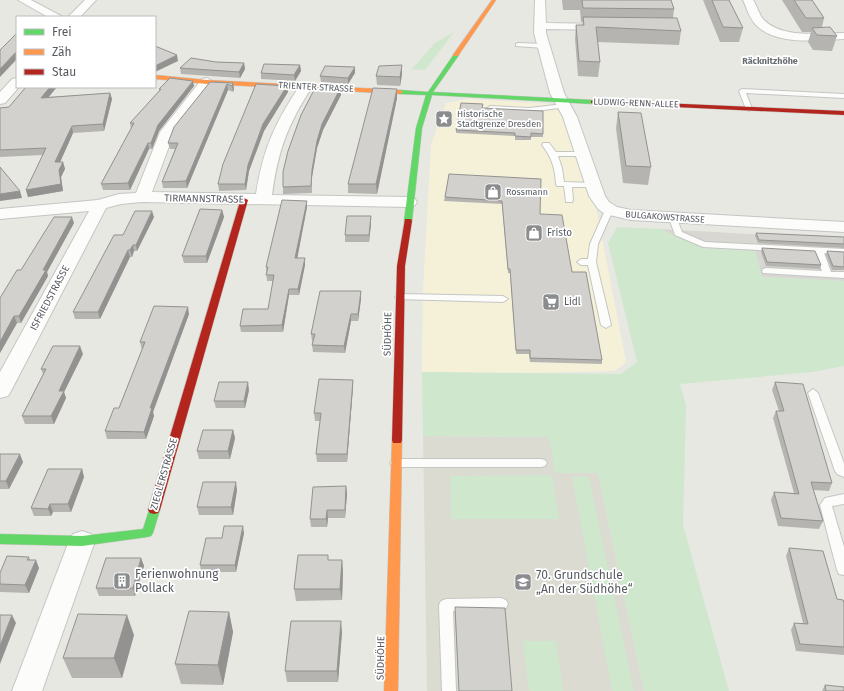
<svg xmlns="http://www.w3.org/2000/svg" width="844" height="691" font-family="'Fira Sans',sans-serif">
<rect width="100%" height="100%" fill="#e8e8e2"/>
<polygon fill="#f5f1d8" points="467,99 551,104 564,116 596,207 626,362 615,371 530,373 422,372 423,291 431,145 446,103"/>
<polygon fill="#d8d7d1" points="660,229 844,239 844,281 762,277 755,251 702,248"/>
<polygon fill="#dbdbd1" points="423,436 550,437 555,473 598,473 644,691 427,691"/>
<g fill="#cee7cd">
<polygon points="454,32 425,70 412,69 435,43"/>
<polygon points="617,227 660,229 702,248 755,251 762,277 844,281 844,366 813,372 680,384 686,405 683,525 729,691 644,691 598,473 555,473 549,437 423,436 422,372 621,374 637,362 608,243"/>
<polygon points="552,475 559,519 451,519 450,476"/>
<polygon points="572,477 589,477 634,691 612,691"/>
<polygon points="523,641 556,641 563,691 529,691"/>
</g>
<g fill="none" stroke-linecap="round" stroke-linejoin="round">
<defs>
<g id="lane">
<polygon points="518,43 544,44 547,46 544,48 516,46 516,44"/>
<polygon points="742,89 844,94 844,98 746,93 752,109 749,111 746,109 739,91"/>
<polygon points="564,104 567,106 566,107 529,112 490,110 487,108 490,106 529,108"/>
<path d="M543 143H549L556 152H586V156H558L562 168 564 182 594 183H597V187H572L573 200 572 202H566L564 186H557L556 184C555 168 552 158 542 145Z"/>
<polygon points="606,208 609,208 613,210 598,244 596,262 611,325 606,328 601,325 588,265 581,265 577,262 581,259 588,259 590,244"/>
<polygon points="670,216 676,216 682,232 705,242 844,249 844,255 824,253 831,272 844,272 844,278 763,273 762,271 763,269 766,268 822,271 815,253 703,247 675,235 669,218"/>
<polygon points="400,294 503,296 508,299 503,302 397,299 395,297"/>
<polygon points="813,389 818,393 844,463 844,477 837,474 835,471 808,393"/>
<polygon points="396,459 541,459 545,460 547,463 545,466 541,467 396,467 392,466 390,463 392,460"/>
<polygon points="844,494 844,504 832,506 844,547 844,575 839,574 837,570 820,505 825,498"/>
<polygon points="501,598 506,600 508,604 506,608 501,610 453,611 456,691 442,691 439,605 441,601 446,599"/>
</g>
<g id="street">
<polygon points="18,0 31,0 63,17 48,17"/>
<polygon points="85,0 96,0 80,17 68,17"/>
<polygon points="535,0 545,0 546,23 604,24 610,27 604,30 546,29 546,33 564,93 577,117 605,196 609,202 617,207 631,210 844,222 844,232 631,220 605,214 598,209 589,196 563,117 550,93 534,33"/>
<path d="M743 0H753C757 6 759 14 763 19 781 39 820 33 844 33V39C817 40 777 46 756 25 749 18 747 8 743 0Z"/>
<polygon points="17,78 17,87 19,87 5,103 0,104 0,92 12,79"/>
<path d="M207 78 213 82 174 133 152 192 256 194C263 149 275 122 301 84L306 83 312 87C288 124 278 150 272 195L409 197 415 199 417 202 415 205 409 207 142 202 121 204 106 208 11 391 8 396 0 398V372L89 211 0 219V209L98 200 119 194 136 193 160 132 202 79Z"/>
<polygon points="82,531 91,534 95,541 42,691 12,691 69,541 73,534"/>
</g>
<g id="fast">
<polygon points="456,53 459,55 433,92 593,100 596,102 593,104 432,95 422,128 412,221 411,223 405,223 404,221 416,128 426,95 400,94 397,92 400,90 428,92 454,54"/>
<polygon points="154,506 158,507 160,510 153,533 151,536 147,537 82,546 0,544 0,534 82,536 143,529 150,507"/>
</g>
<g id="slow">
<polygon points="492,0 496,0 458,56 454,56 453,55"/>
<polygon points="155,75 207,80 400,90 403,92 400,94 207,84 155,79"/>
<polygon points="397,436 401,437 402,440 398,691 384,691 392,440 393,437"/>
</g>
<g id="jam">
<polygon points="593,100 844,111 844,115 591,103 591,101"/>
<polygon points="241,198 244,198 248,200 160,510 158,513 154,514 150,513 148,510"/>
<polygon points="405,219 411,219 412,221 405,266 402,440 401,443 393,443 392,440 397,266"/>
</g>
</defs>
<use href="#lane" stroke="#c4c6c4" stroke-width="2"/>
<use href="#street" stroke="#c4c6c4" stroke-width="2"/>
<use href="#fast" stroke="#c4c5c4" stroke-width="1"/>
<use href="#slow" stroke="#c4c5c4" stroke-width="1"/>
<use href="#jam" stroke="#c4c5c4" stroke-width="1"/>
<use href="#lane" fill="#fcfcfb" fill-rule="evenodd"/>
<use href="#street" fill="#fcfcfb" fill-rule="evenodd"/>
<use href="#fast" fill="#63d668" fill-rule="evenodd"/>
<use href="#slow" fill="#ff974d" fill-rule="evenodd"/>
<use href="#jam" fill="#b3261e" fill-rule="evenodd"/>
</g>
<g fill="#b5b4b0">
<polygon points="562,0 671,0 674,9 673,18 681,31 679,45 597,42 600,62 598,77 578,76 575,39 576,25 582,25 583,22 581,22 580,10 563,10"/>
<polygon points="703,0 729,0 743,28 739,42 720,42"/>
<polygon points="782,0 812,0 824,18 822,27 837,36 832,51 813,50 808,42 811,32 802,32"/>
<polygon points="216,62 244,63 245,69 240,78 181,74 180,68"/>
<polygon points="300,65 301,71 295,81 261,79 261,73"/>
<polygon points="355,73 348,84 321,82 320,76"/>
<polygon points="402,74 400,86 377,85 376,76"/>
<polygon points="210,82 233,83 234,89 233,92 228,90 187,188 163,188 162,182 175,149 170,149 168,143"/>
<polygon points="194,86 159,131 152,149 149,149 130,190 103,190 101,184 131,129 130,123 160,91 159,89"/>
<polygon points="287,86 288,92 264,131 249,171 246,190 219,191 218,184"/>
<polygon points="26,87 57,87 48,97 110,93 112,99 104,131 73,133 60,162 63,162 65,169 61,177 63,191 28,197 26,190 43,155 0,157 0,108 9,107"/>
<polygon points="340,89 341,95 323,130 317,148 312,177 312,193 283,194 283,187"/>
<polygon points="397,89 397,98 377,194 348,193 348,184"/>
<polygon points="482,108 543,134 543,137 531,137 531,140 515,140 515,136 456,133 456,130"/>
<polygon points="618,112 651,167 648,185 623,183 616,128"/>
<polygon points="449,174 540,214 572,272 602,360 602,364 530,362 529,354 516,354 510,273 508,273 502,204 444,201"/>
<polygon points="307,207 297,258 305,265 299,295 289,295 283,332 241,332 240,326 268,309 273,281 267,281 266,267"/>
<polygon points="222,210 224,217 207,263 184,263 182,256"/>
<polygon points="154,217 137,251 134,251 132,257 130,257 100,319 75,319 73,312 123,235"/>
<polygon points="74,223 47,272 48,276 21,323 17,323 0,353 0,298 21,270"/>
<polygon points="371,223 369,242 345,242 345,235"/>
<polygon points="756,233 844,237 844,248 758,243 755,236"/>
<polygon points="762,248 821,265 820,269 766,266 761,252"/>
<polygon points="827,251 844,252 844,270 832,270 826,255"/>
<polygon points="361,299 358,321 351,321 345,353 313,352 312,345 313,341 312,341 311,334"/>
<polygon points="189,314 153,412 154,416 146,439 107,439 105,431 119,408 142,350 140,342"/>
<polygon points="83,354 64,392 66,398 54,424 25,424 22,416 43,374 41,369"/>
<polygon points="353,380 353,387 347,462 317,462 316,454 320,421 315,421 314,413"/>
<polygon points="775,382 832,483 829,491 813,490 823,521 819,529 778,526 771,500 774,492 794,493 773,418 776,411 779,411 772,390"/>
<polygon points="249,390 245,408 216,408 214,401"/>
<polygon points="233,430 235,438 230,459 199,459 197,451"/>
<polygon points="0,454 23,462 9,489 0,489"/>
<polygon points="82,469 84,477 71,512 53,512 51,516 34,516 31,508"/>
<polygon points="346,486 347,494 345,518 328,518 327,527 311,527 310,519"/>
<polygon points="237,490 233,515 199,515 197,507"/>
<polygon points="244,533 236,572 201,572 200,565 222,538"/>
<polygon points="789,548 837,599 844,603 844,655 796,651 791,630 794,623 803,623 786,556"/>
<polygon points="29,557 30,560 39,568 29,593 0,592 0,573"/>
<polygon points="141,558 144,566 135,596 99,596 96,588"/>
<polygon points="329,560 342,560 343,572 342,600 296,601 294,589"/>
<polygon points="455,607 512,691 459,691 455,615"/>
<polygon points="229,612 233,632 223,685 181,684 175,664"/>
<polygon points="342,632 338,682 287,682 285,671"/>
<polygon points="134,635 122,678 72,678 63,658"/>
<polygon points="825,685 844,691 822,691"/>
</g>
<g fill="#939290">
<polygon points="17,51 17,59 0,77 0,69"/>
<polygon points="177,55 178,61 155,72 155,66"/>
<polygon points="244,63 245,69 240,78 239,72"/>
<polygon points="300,65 301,71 295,81 294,75"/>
<polygon points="402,65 402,74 400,86 400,77"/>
<polygon points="355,67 355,73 348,84 348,78"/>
<polygon points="193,81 194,86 159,131 152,149 151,143 158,125"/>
<polygon points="233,83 234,89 233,92 232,86"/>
<polygon points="227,84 228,90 187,188 186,181"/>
<polygon points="287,86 288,92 264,131 249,171 246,190 245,184 248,165 263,124"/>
<polygon points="50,87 57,87 43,104 41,98"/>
<polygon points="340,89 341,95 323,130 317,148 312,177 312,193 312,170 317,141 322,124"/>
<polygon points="397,89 397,98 377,194 376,184"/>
<polygon points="110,93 112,99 104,131 103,124"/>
<polygon points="72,126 73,133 57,169 55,162"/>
<polygon points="148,143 149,149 130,190 128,183"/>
<polygon points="63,162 65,169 61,177 63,191 28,197 26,190"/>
<polygon points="20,191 22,198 0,201 0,194"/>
<polygon points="307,201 307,207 296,265 295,258"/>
<polygon points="222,210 224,217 207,263 206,256"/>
<polygon points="152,211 154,217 137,251 136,245"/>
<polygon points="371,216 371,223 369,242 369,235"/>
<polygon points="72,217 74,223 47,272 48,276 21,323 19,316 43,270"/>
<polygon points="133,245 134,251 132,257 130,250"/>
<polygon points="128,250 130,257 100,319 98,312"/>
<polygon points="305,258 305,265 299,295 298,289"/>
<polygon points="289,289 289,295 283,332 282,325"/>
<polygon points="361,291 361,299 358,321 358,314"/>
<polygon points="188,307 189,314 153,412 154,416 146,439 144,432 150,408"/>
<polygon points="351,314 351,321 345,353 344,346"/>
<polygon points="14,316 17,323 0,353 0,342"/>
<polygon points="80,346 83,354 64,392 66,398 54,424 51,416 59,391"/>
<polygon points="353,380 353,387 347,462 347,454"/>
<polygon points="248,382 249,390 245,408 244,401"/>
<polygon points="233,430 235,438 230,459 228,451"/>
<polygon points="20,454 23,462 9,489 6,481"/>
<polygon points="82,469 84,477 71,512 68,504"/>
<polygon points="236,482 237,490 233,515 231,507"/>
<polygon points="346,486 347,494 345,518 345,510"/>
<polygon points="50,504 53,512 51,516 48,509"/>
<polygon points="327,510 328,518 327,527 326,519"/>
<polygon points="243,526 244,533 236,572 235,565"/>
<polygon points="141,558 144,566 135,596 133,588"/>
<polygon points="36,560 39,568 29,593 25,585"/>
<polygon points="342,560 343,572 342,600 340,589"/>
<polygon points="229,612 233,632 223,685 218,665"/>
<polygon points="12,615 16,623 0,664 0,646"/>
<polygon points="127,615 134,635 122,678 114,658"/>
<polygon points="341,621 342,632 338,682 337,671"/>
</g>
<g fill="#d2d1cd" stroke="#939290">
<polygon points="582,0 671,0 674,9 583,8"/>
<polygon points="712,0 729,0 743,28 723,27"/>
<polygon points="794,0 812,0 824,18 806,18"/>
<polygon points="583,17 677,18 681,31 596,27 600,62 579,61 576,25 584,25"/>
<polygon points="830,27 837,36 817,35 812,28"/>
<polygon points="17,33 17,51 0,69 0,50"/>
<polygon points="155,46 177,55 155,66"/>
<polygon points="191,58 216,62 244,63 239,72 180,68"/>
<polygon points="264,64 300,65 294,75 261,73"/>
<polygon points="402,65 400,77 376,76 379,66"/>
<polygon points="325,66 355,67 348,78 320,76"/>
<polygon points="170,78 193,81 158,125 151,143 148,143 128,183 101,184 134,123 130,123 161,89 159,89"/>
<polygon points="210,82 233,83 232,86 227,84 186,181 162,182 178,143 168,143 174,127"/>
<polygon points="256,84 287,86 263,124 248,165 245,184 218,184 223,164"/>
<polygon points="26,87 50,87 41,98 110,93 103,124 72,126 55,162 63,162 59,170 61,184 26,190 46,148 0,150 0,108 9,107"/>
<polygon points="315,88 340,89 322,124 317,141 312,170 311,186 283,187 283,172 288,151 301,115"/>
<polygon points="373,88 397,89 376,184 348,184"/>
<polygon points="461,103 483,104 482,108 543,111 543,134 531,133 531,137 515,136 515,133 456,130"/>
<polygon points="618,112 641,113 651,167 626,166"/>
<polygon points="0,167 20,191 0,194"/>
<polygon points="449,174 541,179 540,214 562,215 572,272 586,272 602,360 530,358 530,350 516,350 510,269 508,269 502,201 445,197"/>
<polygon points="282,200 307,201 295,258 305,258 298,289 289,289 282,325 240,326 243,309 268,309 274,275 266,275 268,267 266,267"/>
<polygon points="200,209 222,210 206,256 182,256"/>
<polygon points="135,211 152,211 136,245 133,245 130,250 128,250 98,312 73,312 114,235 123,235"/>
<polygon points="347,216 371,216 369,235 345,235"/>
<polygon points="54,217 72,217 43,270 46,270 19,316 14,316 0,342 0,298 17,270 21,270"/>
<polygon points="756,233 844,237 844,244 759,240"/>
<polygon points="762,248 815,251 821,265 767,262"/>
<polygon points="827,251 844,252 844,267 833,266"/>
<polygon points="320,291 361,291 358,314 351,314 344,346 312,345 315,334 311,334"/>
<polygon points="154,306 188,307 150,408 152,408 144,432 105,431 114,408 119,408 145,342 140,342"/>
<polygon points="53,346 80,346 59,391 64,391 51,416 22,416 46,369 41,369"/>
<polygon points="319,379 353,380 347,454 316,454 321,413 314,413"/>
<polygon points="219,382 248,382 244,401 214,401"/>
<polygon points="775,382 803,384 832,483 811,482 823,521 781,518 774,492 799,494 776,411 784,411"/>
<polygon points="203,430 233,430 228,451 197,451"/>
<polygon points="0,454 20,454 6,481 0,481"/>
<polygon points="48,469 82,469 68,504 50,504 48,509 31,508"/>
<polygon points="203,482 236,482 231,507 197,507"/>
<polygon points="346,486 345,510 327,510 326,519 310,519 313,487"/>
<polygon points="224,526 243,526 235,565 200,565 206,538 222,538"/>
<polygon points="789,548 823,551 837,599 843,600 844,603 844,647 800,644 794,623 808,624"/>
<polygon points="298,555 328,555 328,560 342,560 340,589 294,589"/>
<polygon points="7,556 29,557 27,560 36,560 25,585 0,584 0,573"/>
<polygon points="106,558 141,558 133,588 96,588"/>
<polygon points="455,607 505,608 512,691 459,691"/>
<polygon points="189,611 229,612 218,665 175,664"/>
<polygon points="78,614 127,615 114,658 63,658"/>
<polygon points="0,615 12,615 0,646"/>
<polygon points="291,621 341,621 337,671 285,671"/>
<polygon points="825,685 844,687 844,691 826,691"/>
</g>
<defs>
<symbol id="sight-square" viewBox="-11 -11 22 22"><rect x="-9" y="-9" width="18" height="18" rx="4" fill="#8a8c8e" stroke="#fff"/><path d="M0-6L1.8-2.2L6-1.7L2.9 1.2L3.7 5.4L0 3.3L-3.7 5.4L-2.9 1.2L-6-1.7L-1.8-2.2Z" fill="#fff"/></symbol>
<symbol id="shop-square" viewBox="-11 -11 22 22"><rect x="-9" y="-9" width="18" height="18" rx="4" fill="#8a8c8e" stroke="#fff"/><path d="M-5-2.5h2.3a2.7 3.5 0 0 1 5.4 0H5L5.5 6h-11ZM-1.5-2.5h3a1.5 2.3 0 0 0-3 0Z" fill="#fff"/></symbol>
<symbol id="supermarket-square" viewBox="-11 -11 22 22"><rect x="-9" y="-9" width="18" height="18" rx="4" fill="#8a8c8e" stroke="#fff"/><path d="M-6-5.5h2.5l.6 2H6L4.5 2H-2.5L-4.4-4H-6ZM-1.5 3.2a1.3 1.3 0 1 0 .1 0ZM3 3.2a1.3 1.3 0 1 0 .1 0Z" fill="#fff"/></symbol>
<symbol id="building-square" viewBox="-11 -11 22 22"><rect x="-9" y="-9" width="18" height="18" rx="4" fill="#8a8c8e" stroke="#fff"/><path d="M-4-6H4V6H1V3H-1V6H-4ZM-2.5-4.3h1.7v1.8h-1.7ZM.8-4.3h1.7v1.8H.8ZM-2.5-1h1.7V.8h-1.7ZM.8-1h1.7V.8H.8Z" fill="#fff"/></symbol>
<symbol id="school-square" viewBox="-11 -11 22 22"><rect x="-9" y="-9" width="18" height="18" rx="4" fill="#8a8c8e" stroke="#fff"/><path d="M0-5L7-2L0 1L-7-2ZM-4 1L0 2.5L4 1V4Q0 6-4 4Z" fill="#fff"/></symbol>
</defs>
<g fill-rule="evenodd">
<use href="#sight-square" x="434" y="109" width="20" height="20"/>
<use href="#shop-square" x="483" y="182" width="20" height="20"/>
<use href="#shop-square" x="524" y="223" width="20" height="20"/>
<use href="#supermarket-square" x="541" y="292" width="20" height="20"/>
<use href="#building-square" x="112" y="571" width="20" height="20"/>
<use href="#school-square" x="513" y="572" width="20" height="20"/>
</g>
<g text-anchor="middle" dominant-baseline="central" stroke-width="3.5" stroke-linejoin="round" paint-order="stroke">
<g font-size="9" font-weight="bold" fill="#686d73" stroke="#fff">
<text x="770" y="61">Räcknitzhöhe</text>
</g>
<g font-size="9" fill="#575b61" stroke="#fff">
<text transform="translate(316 87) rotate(3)">TRIENTER STRASSE</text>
<text transform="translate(636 103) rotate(2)">LUDWIG-RENN-ALLEE</text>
<text transform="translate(665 217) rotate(4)">BULGAKOWSTRASSE</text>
</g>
<g font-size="9" fill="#575b61" stroke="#fff" text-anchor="start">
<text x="457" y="114">Historische<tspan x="457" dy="10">Stadtgrenze Dresden</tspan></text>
<text x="506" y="192">Rossmann</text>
</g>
<g font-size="10" fill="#575b61" stroke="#fff">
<text transform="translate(204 199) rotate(1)">TIRMANNSTRASSE</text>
<text transform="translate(50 298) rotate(-62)">ISFRIEDSTRASSE</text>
<text transform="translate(388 334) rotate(-89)">SÜDHÖHE</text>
<text transform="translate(164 474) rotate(-74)">ZIEGLERSTRASSE</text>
<text transform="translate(381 658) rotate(-89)">SÜDHÖHE</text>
</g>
<g font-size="10" fill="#575b61" stroke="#fff" text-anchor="start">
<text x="547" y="233">Fristo</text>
<text x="564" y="302">Lidl</text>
</g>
<g font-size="12" fill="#575b61" stroke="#fff" text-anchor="start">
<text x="135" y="574">Ferienwohnung<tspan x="135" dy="14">Pollack</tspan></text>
<text x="536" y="575">70. Grundschule<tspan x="536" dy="14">„An der Südhöhe“</tspan></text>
</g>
</g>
<rect x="16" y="16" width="140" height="72" fill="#ffffff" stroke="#bcbdc0"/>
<rect x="24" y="29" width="20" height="6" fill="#63d668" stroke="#bcbdc0"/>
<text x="52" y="36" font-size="12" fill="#575b61">Frei</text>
<rect x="24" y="49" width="20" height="6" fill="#ff974d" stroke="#bcbdc0"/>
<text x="52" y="56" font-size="12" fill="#575b61">Zäh</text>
<rect x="24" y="69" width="20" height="6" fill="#b3261e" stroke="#bcbdc0"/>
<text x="52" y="76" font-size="12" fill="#575b61">Stau</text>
</svg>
